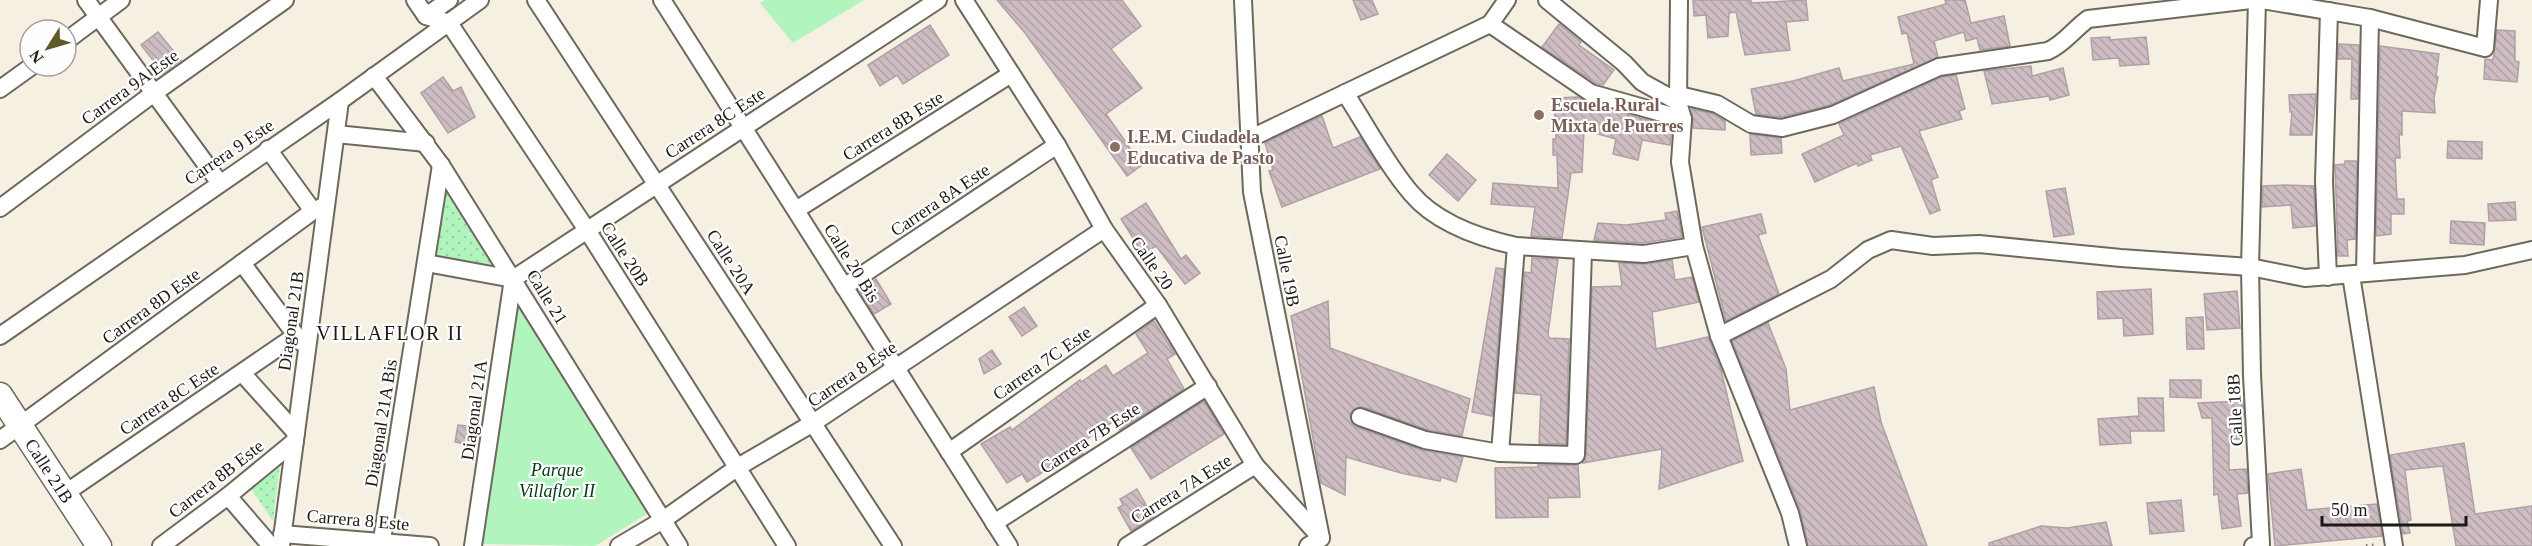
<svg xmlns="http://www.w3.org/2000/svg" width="2532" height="546" font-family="Georgia,serif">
<defs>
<pattern id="grass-dots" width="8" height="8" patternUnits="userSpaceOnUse" patternTransform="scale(1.5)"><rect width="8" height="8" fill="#b1f4be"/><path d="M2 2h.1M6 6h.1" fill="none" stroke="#98d1a2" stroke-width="1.8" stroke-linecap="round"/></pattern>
<pattern id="building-back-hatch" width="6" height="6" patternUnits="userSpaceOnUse" patternTransform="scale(1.5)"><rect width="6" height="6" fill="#cdbdc3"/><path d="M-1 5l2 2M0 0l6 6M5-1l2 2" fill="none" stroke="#afa2a7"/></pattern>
</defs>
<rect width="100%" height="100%" fill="#f6f0e3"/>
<g fill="url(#grass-dots)">
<polygon points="443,172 502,269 433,259"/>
<polygon points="280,464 273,521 250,487"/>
</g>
<g fill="#b1f4be">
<polygon points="765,0 864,0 793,43 760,3"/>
<polygon points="515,291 650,512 595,546 483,544"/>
</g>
<g fill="url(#building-back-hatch)" stroke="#afa0a6" stroke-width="1.5">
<polygon points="997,0 1122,0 1141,26 1111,49 1142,88 1106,114 1142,165 1127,176 1025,33"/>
<polygon points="1353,0 1372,0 1378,14 1361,20"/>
<polygon points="1693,0 1751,0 1751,3 1806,0 1808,20 1786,22 1790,50 1745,55 1736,12 1729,13 1728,36 1708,38 1706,15 1694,16"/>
<polygon points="1945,0 1965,0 1971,23 2004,16 2010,46 1980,50 1977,38 1966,41 1964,32 1934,41 1938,57 1830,105 1781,117 1756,114 1751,89 1793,81 1839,68 1843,81 1914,64 1907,33 1902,34 1898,17 1946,4"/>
<polygon points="1559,24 1581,42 1579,45 1614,70 1603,85 1596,83 1542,47"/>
<polygon points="930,25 949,55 903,84 897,75 880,86 868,65"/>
<polygon points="2497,30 2515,31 2515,61 2519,62 2517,82 2484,79 2485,59 2493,60"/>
<polygon points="158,32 181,60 163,73 141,45"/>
<polygon points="2110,37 2110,40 2146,37 2149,64 2120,66 2119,58 2093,60 2091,38"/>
<polygon points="2339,44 2359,45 2358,99 2351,99 2352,59 2338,59"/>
<polygon points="2380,46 2439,54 2436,76 2438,77 2434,98 2435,113 2402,111 2402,135 2399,134 2400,158 2395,158 2397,199 2404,199 2404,214 2391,214 2391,234 2376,236"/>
<polygon points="2031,66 2032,76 2063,68 2069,95 2050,100 2049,96 1992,104 1984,71"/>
<polygon points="1956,75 1965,109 1959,111 1962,119 1919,131 1938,177 1931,180 1940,210 1930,214 1901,146 1870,155 1872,160 1858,166 1857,163 1815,182 1802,154 1844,135 1839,124 1942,77"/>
<polygon points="443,77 453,91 461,87 475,117 448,133 421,93"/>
<polygon points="2316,94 2312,135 2290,135 2292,112 2290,112 2289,95"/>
<polygon points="1578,97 1588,103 1672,127 1670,145 1642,140 1638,160 1613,154 1616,139 1584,130 1582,172 1571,173 1562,238 1531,236 1535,207 1491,204 1493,183 1558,188 1557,155 1553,155 1553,139 1556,139 1554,98"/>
<polygon points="1692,109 1713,114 1725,121 1725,130 1693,128"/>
<polygon points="1322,116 1333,148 1360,137 1380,169 1282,207 1269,171 1273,170 1265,143"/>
<polygon points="1750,134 1781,138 1782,153 1751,155"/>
<polygon points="2448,141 2482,142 2482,159 2447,158"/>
<polygon points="1447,154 1476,180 1458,201 1429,175"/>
<polygon points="2345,161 2357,161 2355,239 2347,240 2348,256 2338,256 2335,165 2345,164"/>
<polygon points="2286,185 2314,186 2315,226 2293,228 2291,205 2262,207 2263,186"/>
<polygon points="2065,188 2074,234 2054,237 2046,191"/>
<polygon points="2515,202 2516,220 2489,221 2488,204"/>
<polygon points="1146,203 1181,259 1186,255 1200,273 1185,284 1156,246 1143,254 1121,219"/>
<polygon points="1677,211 1682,237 1643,243 1594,240 1598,223 1626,225 1666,220 1665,213"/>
<polygon points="1761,214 1766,233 1758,235 1779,294 1726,321 1702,227"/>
<polygon points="2451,221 2485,223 2484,245 2450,243"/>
<polygon points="1532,258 1558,259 1548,334 1549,338 1569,339 1566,444 1539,444 1541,395 1515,393 1525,272 1531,273"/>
<polygon points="1672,260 1675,280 1692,277 1699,302 1652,312 1656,349 1708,337 1721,370 1743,461 1659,489 1662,449 1583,463 1586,455 1592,287 1622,286 1619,263 1645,264"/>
<polygon points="1496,268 1504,269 1492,416 1472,412"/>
<polygon points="876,279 891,304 874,314 859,290"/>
<polygon points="2151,289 2153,334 2124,336 2123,318 2098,319 2097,292"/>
<polygon points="2237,291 2240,328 2207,330 2204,294"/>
<polygon points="1328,301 1330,348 1470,399 1462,436 1428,430 1363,407 1354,409 1350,414 1352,423 1356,427 1422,450 1463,457 1456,482 1441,477 1440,481 1401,473 1346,457 1345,495 1321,483 1291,316"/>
<polygon points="1024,307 1037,326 1022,336 1009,317"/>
<polygon points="2203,317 2204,349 2187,349 2186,318"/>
<polygon points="1154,321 1175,354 1167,359 1184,389 1120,430 1114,421 1078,445 1083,454 1070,462 1067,457 1027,482 1022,474 1007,483 981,444 1010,427 1012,430 1080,380 1081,382 1106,365 1113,376 1148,353 1136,334"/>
<polygon points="1768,323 1786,369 1790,410 1874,387 1881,422 1927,546 1808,546 1800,509 1732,341"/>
<polygon points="992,350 1001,364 984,374 979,359"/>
<polygon points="2170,380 2201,380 2201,398 2170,397"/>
<polygon points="2138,398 2163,398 2164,431 2130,431 2131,443 2100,445 2098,419 2139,416"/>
<polygon points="1204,401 1224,434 1151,479 1131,448"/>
<polygon points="2243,401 2244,439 2229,439 2229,470 2246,469 2248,493 2237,494 2241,526 2222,529 2218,494 2214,495 2212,418 2202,418 2198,403"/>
<polygon points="458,425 477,427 474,446 455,442"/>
<polygon points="2464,443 2475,514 2532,506 2532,546 2456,546 2443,466 2405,470 2411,520 2407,521 2410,533 2403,534 2390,455"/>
<polygon points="1538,465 1578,465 1580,497 1548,498 1548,517 1496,518 1495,468 1538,467"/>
<polygon points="2301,469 2307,510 2377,504 2382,536 2275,546 2268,474"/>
<polygon points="1137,489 1153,517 1131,531 1118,508 1123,505 1120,499"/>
<polygon points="2181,500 2184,531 2150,534 2147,503"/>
<polygon points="2106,522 2112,546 1989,546 1989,543 2041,526 2067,528"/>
</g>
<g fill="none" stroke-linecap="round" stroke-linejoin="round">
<defs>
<g id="street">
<polyline points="86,0 219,182"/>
<polyline points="415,0 426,16 449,23 587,230 787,546"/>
<polyline points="536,0 893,546"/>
<polyline points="662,0 1009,546"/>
<polyline points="964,0 1057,145 1104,229 1158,305 1255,465 1321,538 1308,546"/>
<polyline points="1243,0 1252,192 1321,538"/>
<polyline points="1547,0 1624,63 1642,82 1678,102"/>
<polyline points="1679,0 1678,102 1683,119 1680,162 1694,246 1719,336 1790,513 1798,546"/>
<polyline points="2262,0 2370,18 2485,48 2489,0"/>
<polyline points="426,16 449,0"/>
<polyline points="1490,24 1591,93 1683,119"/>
<polyline points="66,41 121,0"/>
<polyline points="374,76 441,165 679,546"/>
<polyline points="0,89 32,66"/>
<path d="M1345 93C1366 125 1387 165 1411 193 1436 223 1480 238 1516 246L1644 254 1694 246"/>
<path d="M1679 95 1717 104 1751 124 1782 128 1833 115 1939 67 2048 51C2064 44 2074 29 2088 19L2251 0"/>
<polyline points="336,134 426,143"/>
<polyline points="1249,139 1490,24 1507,0"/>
<polyline points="268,149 313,211"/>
<polyline points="0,208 154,93 285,0"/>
<polyline points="796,210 1011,74"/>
<polyline points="242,263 301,342"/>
<polyline points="426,263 513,279"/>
<polyline points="2365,273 2370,18"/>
<polyline points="2351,275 2394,546"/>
<polyline points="2328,277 2324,181 2329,11"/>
<polyline points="513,279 938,0"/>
<polyline points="844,287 1057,145"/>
<polyline points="0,336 340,101 480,0"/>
<polyline points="1719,336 1831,279 1868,250 1891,240 1933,246 1979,244 2121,258 2250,267 2305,278 2465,265 2532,250"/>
<polyline points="242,373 296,433"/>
<polyline points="1360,417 1425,440 1500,453 1576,455 1583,252"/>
<polyline points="0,440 313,211 326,205"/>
<polyline points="949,452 1158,305"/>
<polyline points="1500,453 1516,246"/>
<polyline points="64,494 295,336"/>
<polyline points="228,496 271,546"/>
<polyline points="994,523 1208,386"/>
<polyline points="282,534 430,546"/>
<polyline points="161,546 228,496 295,441"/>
<polyline points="281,546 340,101"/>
<polyline points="381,546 441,165"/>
<polyline points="473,546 513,279"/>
<polyline points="619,546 663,520 738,467 813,423 1104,229"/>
<polyline points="1127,546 1255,465"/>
<polyline points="2253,546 2261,544 2252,375 2250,267 2257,0"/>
</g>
<polyline id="secondary" points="0,395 99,546"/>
</defs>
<use href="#street" stroke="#6e695d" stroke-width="20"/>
<use href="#secondary" stroke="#6e695d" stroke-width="27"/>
<polyline stroke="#7f7b73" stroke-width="4" stroke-dasharray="1.5 4.5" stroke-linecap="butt" points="2366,546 2378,545"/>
<use href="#street" stroke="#fff" stroke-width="16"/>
<use href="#secondary" stroke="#fff" stroke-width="24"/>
</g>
<g fill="#8d6e63" stroke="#fefefe" stroke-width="2">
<circle cx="1539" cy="115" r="6"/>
<circle cx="1115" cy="147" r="6"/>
</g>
<g text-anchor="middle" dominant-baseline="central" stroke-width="4.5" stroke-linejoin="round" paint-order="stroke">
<g font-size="18" fill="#1c1a15" stroke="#fefefe">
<text transform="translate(130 87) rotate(-36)">Carrera 9A Este</text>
<text transform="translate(715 123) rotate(-33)">Carrera 8C Este</text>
<text transform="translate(893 126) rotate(-32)">Carrera 8B Este</text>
<text transform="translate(229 152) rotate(-34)">Carrera 9 Este</text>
<text transform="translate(940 200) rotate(-34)">Carrera 8A Este</text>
<text transform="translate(625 254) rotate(57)">Calle 20B</text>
<text transform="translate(731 262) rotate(57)">Calle 20A</text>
<text transform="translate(852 263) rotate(58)">Calle 20 Bis</text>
<text transform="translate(1152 263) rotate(55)">Calle 20</text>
<text transform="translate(1287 271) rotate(79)">Calle 19B</text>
<text transform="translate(547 297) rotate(58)">Calle 21</text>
<text transform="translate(151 306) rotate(-36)">Carrera 8D Este</text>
<text transform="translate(291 321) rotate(-82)">Diagonal 21B</text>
<text transform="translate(1042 363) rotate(-35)">Carrera 7C Este</text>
<text transform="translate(852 374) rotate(-34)">Carrera 8 Este</text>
<text transform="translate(169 399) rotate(-34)">Carrera 8C Este</text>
<text transform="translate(474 410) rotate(-82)">Diagonal 21A</text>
<text transform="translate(2235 410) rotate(-93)">Calle 18B</text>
<text transform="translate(381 423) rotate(-81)">Diagonal 21A Bis</text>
<text transform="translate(1090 438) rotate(-33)">Carrera 7B Este</text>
<text transform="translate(49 471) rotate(57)">Calle 21B</text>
<text transform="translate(216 479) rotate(-38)">Carrera 8B Este</text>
<text transform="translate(1181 489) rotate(-32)">Carrera 7A Este</text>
<text transform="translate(358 520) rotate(5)">Carrera 8 Este</text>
</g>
<g font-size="18" font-weight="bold" fill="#785e54" stroke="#fefefe" text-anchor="start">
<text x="1551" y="105">Escuela Rural<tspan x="1551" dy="21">Mixta de Puerres</tspan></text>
<text x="1127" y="137">I.E.M. Ciudadela<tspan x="1127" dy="21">Educativa de Pasto</tspan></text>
</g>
<g font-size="18" font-style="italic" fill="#003b17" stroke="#fefefe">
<text x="557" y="470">Parque<tspan x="557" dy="21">Villaflor II</tspan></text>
</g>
<g font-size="20" letter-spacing="1.5" fill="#1c1a15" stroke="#fefefe">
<text x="390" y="333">VILLAFLOR II</text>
</g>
</g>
<g transform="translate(48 48) rotate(233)"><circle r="28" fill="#fefefe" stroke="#a4a3a1" stroke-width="1.5"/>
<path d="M0-4.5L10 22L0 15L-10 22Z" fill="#5f5b27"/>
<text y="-9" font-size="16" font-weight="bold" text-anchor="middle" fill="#1c1a15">N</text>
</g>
<path d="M2322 516v9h144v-9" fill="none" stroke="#1c1a15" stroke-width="3"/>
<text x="2331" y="516" font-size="18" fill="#1c1a15" stroke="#fefefe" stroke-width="4.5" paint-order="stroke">50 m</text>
</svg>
